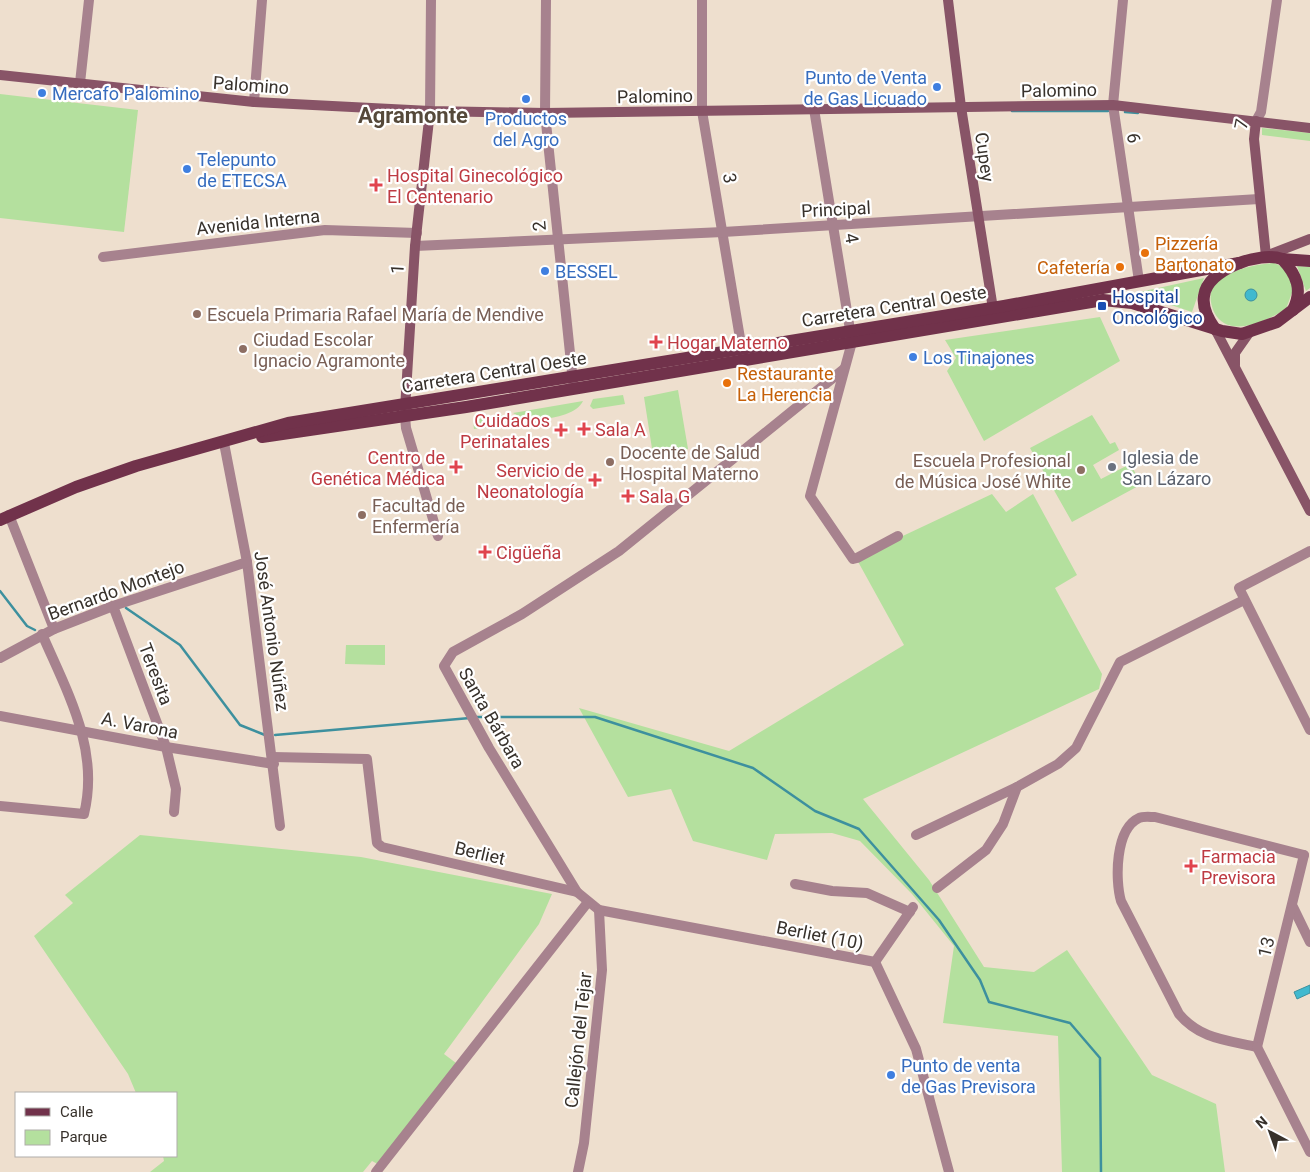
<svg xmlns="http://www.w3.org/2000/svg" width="1310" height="1172" font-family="Roboto,sans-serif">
<rect width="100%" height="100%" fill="#eedfce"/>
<g fill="#b4e09e">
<polygon points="0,94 138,110 124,232 0,218"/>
<polygon points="1262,128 1310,133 1310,141 1262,135"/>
<path d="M1274 263 1283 267 1294 287 1286 309C1266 321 1228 340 1214 312 1211 305 1209 296 1212 289 1222 270 1256 264 1274 263Z"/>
<polygon points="1297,266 1310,267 1310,288 1306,291"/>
<polygon points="1204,278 1192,312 1135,293"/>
<polygon points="1100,317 1120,361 984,441 947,371 956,358 945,340"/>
<polygon points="678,390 688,449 653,455 644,397"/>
<polygon points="623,395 625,404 593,409 590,406 593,399"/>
<path d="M583 401C575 419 528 424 513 413Z"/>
<polygon points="503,415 506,422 502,425 474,429 473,420"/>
<polygon points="1092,415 1110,444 1115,442 1119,450 1093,465 1101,479 1130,464 1142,484 1072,522 1030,448"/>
<polygon points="992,494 1006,512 1033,494 1077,575 1055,588 1102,674 1099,689 863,799 929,880 984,967 1034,972 1067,950 1152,1075 1216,1104 1225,1172 1062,1172 1058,1036 943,1023 954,946 912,894 860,841 832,833 775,834 767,860 693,841 671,789 628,797 579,708 729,751 904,645 856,558"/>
<polygon points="346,645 385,645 385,665 345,664"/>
<polygon points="140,835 361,857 552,894 539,924 444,1054 460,1066 385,1168 372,1161 363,1172 150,1172 164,1161 163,1156 176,1156 176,1093 136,1093 128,1074 34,936 73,903 65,895"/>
</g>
<g fill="#40b9cf" stroke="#3d909e">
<circle cx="1251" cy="295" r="6"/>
<polygon points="1310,985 1310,993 1297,999 1294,992"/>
</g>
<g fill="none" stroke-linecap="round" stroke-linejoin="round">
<g stroke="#3d909e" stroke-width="2.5">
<polyline points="1012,111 1108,111"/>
<polyline points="1125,112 1138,113"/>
<polyline points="0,591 27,626 35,630"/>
<polyline points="126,608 180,645 240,725 265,735"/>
<polyline points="475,717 595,717 753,768 815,811 859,829 939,920 980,980 989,1002 1070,1023 1100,1058 1101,1172"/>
<polyline points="275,735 470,718"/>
</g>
<g stroke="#a7828e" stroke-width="10">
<polyline points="546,0 545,113 573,382"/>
<polyline points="702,0 702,111 743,356"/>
<polyline points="1123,0 1113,105 1139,281"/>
<polyline points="80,83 89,0"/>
<polyline points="254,102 262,0"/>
<polyline points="814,109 852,342 810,496 853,559 857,558 898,536"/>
<polyline points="430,111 431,0"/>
<polyline points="1256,121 1261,112 1277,0"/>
<polyline points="415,246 723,232 1259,199"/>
<polyline points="103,257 325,230 417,233"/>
<polyline points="844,369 619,551 522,614 453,652 444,666 489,748 577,892 599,910 875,962"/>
<polyline points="405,416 406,428 438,536"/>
<polyline points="224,443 247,562 280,826"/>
<polyline points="9,515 54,629"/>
<polyline points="1310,551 1239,588 1310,730"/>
<polyline points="113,606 166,747 176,789 174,812"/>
<polyline points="0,658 54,629 113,606 247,562"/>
<polyline points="0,716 166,747 274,764"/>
<polyline points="273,757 367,759 377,843 382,847 577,892"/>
<path d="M0 806 84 814C100 749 67 692 42 634"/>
<polyline points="916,835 1017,787"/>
<polyline points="795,884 832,891 867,893 910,912"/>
<polyline points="937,888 986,850 1003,824 1017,787 1058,764 1076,748 1120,662 1244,600"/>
<polyline points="1293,907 1310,942"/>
<polyline points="875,962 916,1049 949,1172"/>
<polyline points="875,962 913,907"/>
<path d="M1257 1047C1226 1040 1200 1039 1179 1014L1121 901C1115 880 1115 829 1139 818 1143 816 1150 817 1155 817L1304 855"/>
<polyline points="1257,1047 1304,855"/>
<polyline points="1257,1047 1310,1152"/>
<polyline points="376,1172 588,902"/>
<polyline points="578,1172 584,1143 602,970 599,910"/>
</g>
<g stroke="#885467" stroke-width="10">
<polyline points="948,0 961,107 994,315"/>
<polyline points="0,75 254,102 430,111 545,113 1113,105 1310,128"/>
<polyline points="1256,121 1254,139 1266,256 1310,239"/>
<polyline points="1215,329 1310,511"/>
<polyline points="1235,365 1235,353 1249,333"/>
<polyline points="405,409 415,246 430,111"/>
</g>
<g stroke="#71324b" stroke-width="12">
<polyline points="1282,259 1310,261"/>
<path d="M1215 329C1208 319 1202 308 1204 296 1207 269 1260 251 1282 259 1297 275 1303 290 1293 310"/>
<polyline points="262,437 466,407 1103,300 1132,303 1222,331 1242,334 1277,322 1310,297"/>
<polyline points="0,520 76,487 136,466 288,423 1004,306 1239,263"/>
</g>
</g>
<g fill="#3f7fe0" stroke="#fff" stroke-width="2">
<circle cx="937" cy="87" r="5"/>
<circle cx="42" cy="93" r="5"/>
<circle cx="526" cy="99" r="5"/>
<circle cx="187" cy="169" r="5"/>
<circle cx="545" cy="271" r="5"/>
<circle cx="913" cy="357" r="5"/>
<circle cx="891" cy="1075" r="5"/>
</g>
<g fill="#e0444e" stroke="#fff" stroke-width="2">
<path d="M373.5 177.5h5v5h5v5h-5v5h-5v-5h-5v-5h5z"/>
<path d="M653.5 334.5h5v5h5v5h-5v5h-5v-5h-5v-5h5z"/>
<path d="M581.5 421.5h5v5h5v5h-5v5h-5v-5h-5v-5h5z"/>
<path d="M558.5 422.5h5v5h5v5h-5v5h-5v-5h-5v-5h5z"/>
<path d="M453.5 459.5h5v5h5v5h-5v5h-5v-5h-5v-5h5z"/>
<path d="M592.5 472.5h5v5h5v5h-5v5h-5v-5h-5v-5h5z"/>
<path d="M625.5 488.5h5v5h5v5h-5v5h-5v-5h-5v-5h5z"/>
<path d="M482.5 544.5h5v5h5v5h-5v5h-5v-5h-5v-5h5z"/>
<path d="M1188.5 858.5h5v5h5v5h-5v5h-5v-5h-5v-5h5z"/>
</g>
<g fill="#e8710a" stroke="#fff" stroke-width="2">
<circle cx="1145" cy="253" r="5"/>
<circle cx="1120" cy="267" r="5"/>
<circle cx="727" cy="383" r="5"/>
</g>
<rect fill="#1a4fb4" stroke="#fff" stroke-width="2" x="1097" y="301" width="10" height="10" rx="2.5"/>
<g fill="#8d6e63" stroke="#fff" stroke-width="2">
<circle cx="197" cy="314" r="5"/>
<circle cx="243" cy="349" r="5"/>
<circle cx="610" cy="462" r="5"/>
<circle cx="1081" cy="470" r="5"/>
<circle cx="362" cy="515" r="5"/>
</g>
<circle fill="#6b7280" stroke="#fff" stroke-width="2" cx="1112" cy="467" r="5"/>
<g text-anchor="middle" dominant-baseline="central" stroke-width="4.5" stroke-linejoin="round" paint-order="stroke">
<g font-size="18" fill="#366cbe" stroke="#fff" text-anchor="start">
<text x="927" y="77" text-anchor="end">Punto de Venta<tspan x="927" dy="21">de Gas Licuado</tspan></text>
<text x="52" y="93">Mercafo Palomino</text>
<text x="526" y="118" text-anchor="middle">Productos<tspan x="526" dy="21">del Agro</tspan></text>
<text x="197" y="159">Telepunto<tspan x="197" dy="21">de ETECSA</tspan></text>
<text x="555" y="271">BESSEL</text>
<text x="923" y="357">Los Tinajones</text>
<text x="901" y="1065">Punto de venta<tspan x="901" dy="21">de Gas Previsora</tspan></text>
</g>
<g font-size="18" fill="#37312b" stroke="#fff">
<text transform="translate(251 85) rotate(4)">Palomino</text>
<text transform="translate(1059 90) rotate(-1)">Palomino</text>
<text transform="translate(655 96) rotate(-1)">Palomino</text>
<text transform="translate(1241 124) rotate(-79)">7</text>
<text transform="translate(1134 138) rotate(81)">6</text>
<text transform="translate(985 157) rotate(82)">Cupey</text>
<text transform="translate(730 178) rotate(80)">3</text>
<text transform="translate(836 209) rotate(-3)">Principal</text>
<text transform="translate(258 222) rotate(-6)">Avenida Interna</text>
<text transform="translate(539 226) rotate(-95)">2</text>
<text transform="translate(852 238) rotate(80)">4</text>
<text transform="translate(397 269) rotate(-86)">1</text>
<text transform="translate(894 306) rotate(-9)">Carretera Central Oeste</text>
<text transform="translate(494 372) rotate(-9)">Carretera Central Oeste</text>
<text transform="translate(116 590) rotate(-20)">Bernardo Montejo</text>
<text transform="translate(272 631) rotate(82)">José Antonio Núñez</text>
<text transform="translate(156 674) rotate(69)">Teresita</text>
<text transform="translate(492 718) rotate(60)">Santa Bárbara</text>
<text transform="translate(140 725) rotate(11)">A. Varona</text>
<text transform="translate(480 853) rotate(13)">Berliet</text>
<text transform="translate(820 935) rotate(11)">Berliet (10)</text>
<text transform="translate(1266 947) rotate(-76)">13</text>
<text transform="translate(578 1040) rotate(-84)">Callejón del Tejar</text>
</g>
<g font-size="18" fill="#be3a42" stroke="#fff" text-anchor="start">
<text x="387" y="175">Hospital Ginecológico<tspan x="387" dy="21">El Centenario</tspan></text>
<text x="667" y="342">Hogar Materno</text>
<text x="550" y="420" text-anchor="end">Cuidados<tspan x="550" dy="21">Perinatales</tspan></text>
<text x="595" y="429">Sala A</text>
<text x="445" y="457" text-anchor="end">Centro de<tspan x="445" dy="21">Genética Médica</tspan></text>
<text x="584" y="470" text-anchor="end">Servicio de<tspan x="584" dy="21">Neonatología</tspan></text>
<text x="639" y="496">Sala G</text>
<text x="496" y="552">Cigüeña</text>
<text x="1201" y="856">Farmacia<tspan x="1201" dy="21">Previsora</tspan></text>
</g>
<g font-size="18" fill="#c56008" stroke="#fff" text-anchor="start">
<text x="1155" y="243">Pizzería<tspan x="1155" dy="21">Bartonato</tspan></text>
<text x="1110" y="267" text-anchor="end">Cafetería</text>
<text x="737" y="373">Restaurante<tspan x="737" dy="21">La Herencia</tspan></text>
</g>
<g font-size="18" fill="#164399" stroke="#fff" text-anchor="start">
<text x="1112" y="296">Hospital<tspan x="1112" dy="21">Oncológico</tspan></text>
</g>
<g font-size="18" fill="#785e54" stroke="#fff" text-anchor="start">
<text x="207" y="314">Escuela Primaria Rafael María de Mendive</text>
<text x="253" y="339">Ciudad Escolar<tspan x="253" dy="21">Ignacio Agramonte</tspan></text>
<text x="620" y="452">Docente de Salud<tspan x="620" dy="21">Hospital Materno</tspan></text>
<text x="1071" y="460" text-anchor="end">Escuela Profesional<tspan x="1071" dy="21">de Música José White</tspan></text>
<text x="372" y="505">Facultad de<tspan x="372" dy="21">Enfermería</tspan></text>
</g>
<g font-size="18" fill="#5b616d" stroke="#fff" text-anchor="start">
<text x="1122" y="457">Iglesia de<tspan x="1122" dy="21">San Lázaro</tspan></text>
</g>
<g font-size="22" font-weight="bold" fill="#55493a" stroke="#fff">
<text x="413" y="115">Agramonte</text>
</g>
</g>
<rect x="15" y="1092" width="162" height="65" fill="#ffffff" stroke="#afadaa"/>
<rect x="25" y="1108" width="25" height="8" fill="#71324b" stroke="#afadaa"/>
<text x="60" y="1117" font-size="15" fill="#37312b">Calle</text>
<rect x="25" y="1130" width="25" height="15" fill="#b4e09e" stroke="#afadaa"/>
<text x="60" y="1142" font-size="15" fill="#37312b">Parque</text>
<g transform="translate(1270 1132) rotate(319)" stroke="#ffffff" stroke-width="4" paint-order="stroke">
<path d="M0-4L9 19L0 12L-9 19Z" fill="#37312b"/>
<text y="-8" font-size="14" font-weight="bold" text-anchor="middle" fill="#37312b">N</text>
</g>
</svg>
